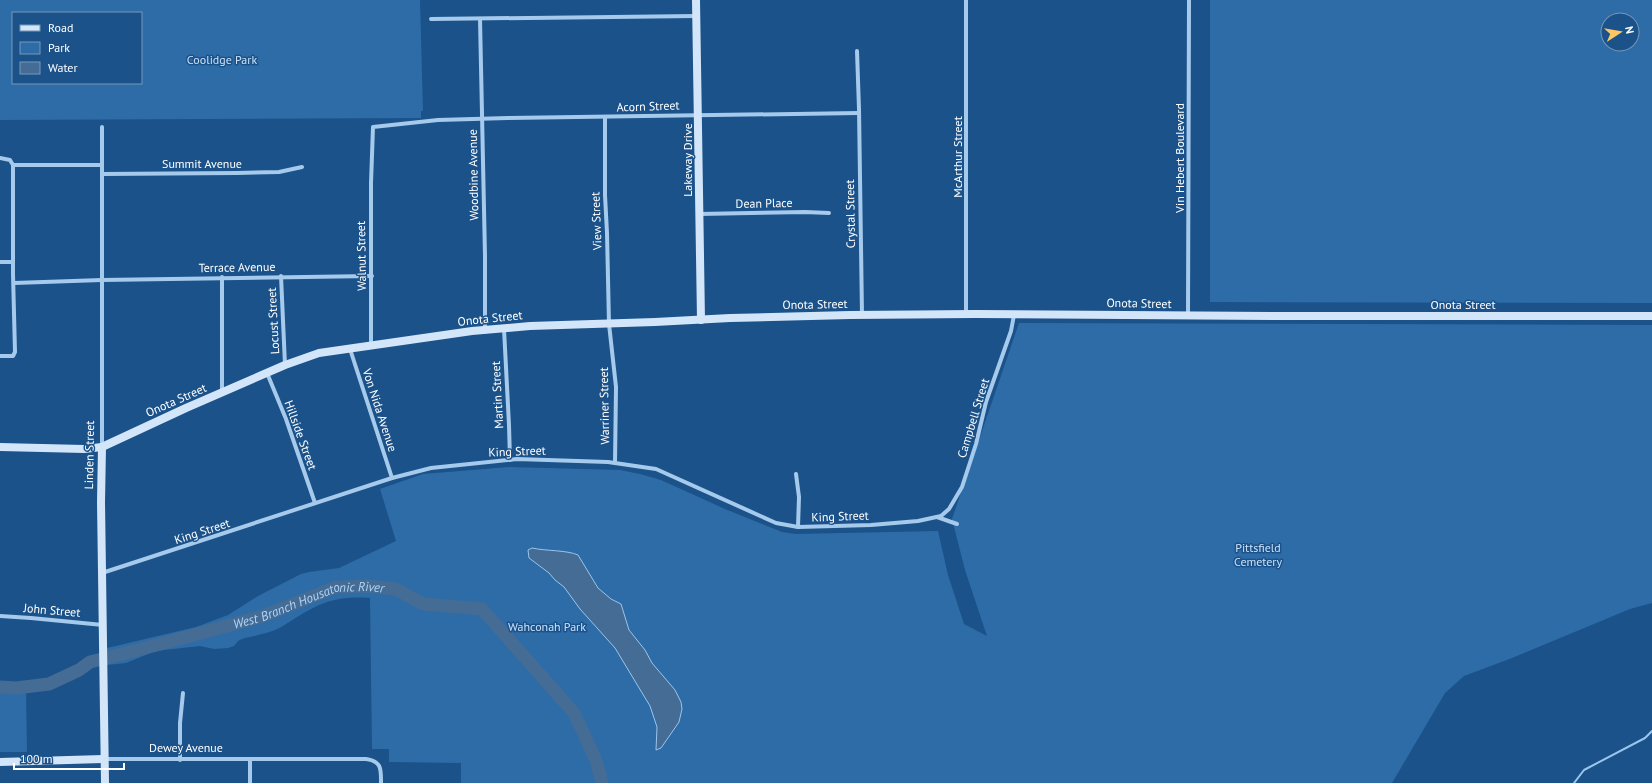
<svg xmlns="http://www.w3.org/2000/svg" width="1652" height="783" font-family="'PT Sans',sans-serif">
<rect width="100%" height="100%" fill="#1b528a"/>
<g fill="#2e6ca8" fill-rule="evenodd">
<path d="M0 0H420L423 111H421V118L0 120ZM13 13H141V83H13Z"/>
<path d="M1210 0H1652V303L1210 302ZM1608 20H1632V44H1608Z"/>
<path d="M1019 323 1652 325V603L1630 609 1512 658 1464 676 1445 693 1392 783H461V763L389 762V749H372L370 598C331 595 314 606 283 626 274 632 254 636 242 639L238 641 234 646 228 648 214 649 200 646 164 650 153 652 126 663 107 665V648L196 627 228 615 258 596 301 574 309 572 339 568 396 541 380 489 423 474 509 467 620 470 640 474 661 480 725 509 782 532 796 534 938 531 948 575 964 624 987 636 965 570 952 519Z"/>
<polygon points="0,689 26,689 27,752 0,752"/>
</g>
<path fill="#456c95" stroke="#99c5ee" d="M532 548C545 551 567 550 578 555L598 588 611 599 621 604 629 630 645 650 652 663 675 690 681 702 682 709 679 722 661 748 656 750 657 727 650 706 615 648 580 609 564 587 555 580 549 573 529 558 528 550Z"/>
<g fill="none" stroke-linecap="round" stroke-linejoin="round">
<polyline stroke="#99c5ee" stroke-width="2" points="1574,783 1584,770 1645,738 1652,731"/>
<path stroke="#456c95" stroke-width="13" id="s1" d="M0 687 16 688 49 684 79 670 90 662 134 651 263 616 336 587 369 586 396 589 423 604 482 609 574 713 596 760 602 783"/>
<g stroke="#a6caec" stroke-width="4">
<polyline points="431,19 696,16"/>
<polyline points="480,19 485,256 485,330"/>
<polyline points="857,51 859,109 862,315"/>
<polyline points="605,118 605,195 607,233 609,324 616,387 615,463"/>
<polyline points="102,127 102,447"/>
<polyline points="0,158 10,160 13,165"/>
<polyline points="13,165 102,165"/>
<polyline points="102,174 237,173 279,172 302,167"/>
<polyline points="699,214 805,212 829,213"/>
<polyline points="0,262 13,262"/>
<polyline points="281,276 285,365"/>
<polyline points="222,277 222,393"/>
<polyline points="14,283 102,280 372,276"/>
<polyline points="966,314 966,0"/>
<polyline points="1188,316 1189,0"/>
<polyline points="504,329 509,425 510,460"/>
<polyline points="371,345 371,183 373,127 438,120 508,118 859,113"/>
<polyline points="350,349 392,478"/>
<polyline points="0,356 13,356 15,352 13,274 13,165"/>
<polyline points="267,373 286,419 315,503"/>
<polyline points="796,474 799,497 798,527"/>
<polyline points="937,517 957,524"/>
<polyline points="102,573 392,478 431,468 517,459 608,462 656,469 776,523 798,527 871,525 918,521 941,516 949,509 962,487 976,444 986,402 1011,331 1014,315"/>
<polyline points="0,616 31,618 103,625"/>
<path d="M104 759H366C382 761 381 770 381 783"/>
<polyline points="250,759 250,783"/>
<polyline points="180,760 180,723 183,693"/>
</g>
<g stroke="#d2e5f9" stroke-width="8">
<polyline points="696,0 701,320"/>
<polyline points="0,447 84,449 102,447 186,408 285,365 319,353 472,331 530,326 655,322 730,318 850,315 975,314 1276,316 1652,316"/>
<polyline points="102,447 101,502 105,783"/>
<polyline points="0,762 103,759"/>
</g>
</g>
<g text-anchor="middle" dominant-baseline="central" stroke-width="3" stroke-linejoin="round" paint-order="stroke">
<g font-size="12" fill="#cbe2f9" stroke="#1b528a">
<text x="222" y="59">Coolidge Park</text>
<text x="1258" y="547">Pittsfield<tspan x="1258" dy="14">Cemetery</tspan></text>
<text x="547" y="626">Wahconah Park</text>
</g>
<g font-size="12" fill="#fff" stroke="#1b528a">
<text transform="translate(648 106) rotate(-2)">Acorn Street</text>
<text transform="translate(957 157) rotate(-90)">McArthur Street</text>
<text transform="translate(1179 158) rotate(-90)">Vin Hebert Boulevard</text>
<text transform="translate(687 160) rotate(-90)">Lakeway Drive</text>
<text x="202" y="163">Summit Avenue</text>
<text transform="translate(473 175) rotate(-91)">Woodbine Avenue</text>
<text transform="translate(764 203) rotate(-1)">Dean Place</text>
<text transform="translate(850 214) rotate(-91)">Crystal Street</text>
<text transform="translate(596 221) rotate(-92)">View Street</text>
<text transform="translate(361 256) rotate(-91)">Walnut Street</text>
<text transform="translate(237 267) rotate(-1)">Terrace Avenue</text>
<text transform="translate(1139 303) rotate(1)">Onota Street</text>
<text transform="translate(815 304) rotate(-1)">Onota Street</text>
<text x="1463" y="304">Onota Street</text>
<text transform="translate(490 318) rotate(-6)">Onota Street</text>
<text transform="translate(273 321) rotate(-93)">Locust Street</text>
<text transform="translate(497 395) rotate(-93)">Martin Street</text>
<text transform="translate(176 400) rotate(-24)">Onota Street</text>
<text transform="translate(604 406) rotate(-91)">Warriner Street</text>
<text transform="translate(380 410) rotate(72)">Von Nida Avenue</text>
<text transform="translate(973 418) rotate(-73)">Campbell Street</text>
<text transform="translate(301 435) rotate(70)">Hillside Street</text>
<text transform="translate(517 451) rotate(-2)">King Street</text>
<text transform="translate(89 455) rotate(-89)">Linden Street</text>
<text transform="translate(840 516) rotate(-2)">King Street</text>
<text transform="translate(202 531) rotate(-18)">King Street</text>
<text transform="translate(52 610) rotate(5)">John Street</text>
<text x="186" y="747">Dewey Avenue</text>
</g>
<g font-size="13" font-style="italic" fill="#b1d3f4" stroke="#1b528a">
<text stroke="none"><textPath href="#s1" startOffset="323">West Branch Housatonic River</textPath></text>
</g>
</g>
<rect x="12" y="12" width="130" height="72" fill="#1b528a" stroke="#7697b9"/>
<rect x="20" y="25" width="20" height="6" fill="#d2e5f9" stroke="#7697b9"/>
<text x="48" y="32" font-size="12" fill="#ffffff">Road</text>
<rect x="20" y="42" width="20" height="12" fill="#2e6ca8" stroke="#7697b9"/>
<text x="48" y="52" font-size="12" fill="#ffffff">Park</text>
<rect x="20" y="62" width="20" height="12" fill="#456c95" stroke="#7697b9"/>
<text x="48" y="72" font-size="12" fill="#ffffff">Water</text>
<g transform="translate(1620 32) rotate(78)"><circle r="19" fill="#1b528a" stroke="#7697b9"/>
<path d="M0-3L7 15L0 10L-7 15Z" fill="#fdc863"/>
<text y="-6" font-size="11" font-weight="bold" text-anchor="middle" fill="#ffffff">N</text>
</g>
<path d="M14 763v6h110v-6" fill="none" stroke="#ffffff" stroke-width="2"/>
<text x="20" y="763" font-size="12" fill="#ffffff" stroke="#1b528a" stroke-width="3" paint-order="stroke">100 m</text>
</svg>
